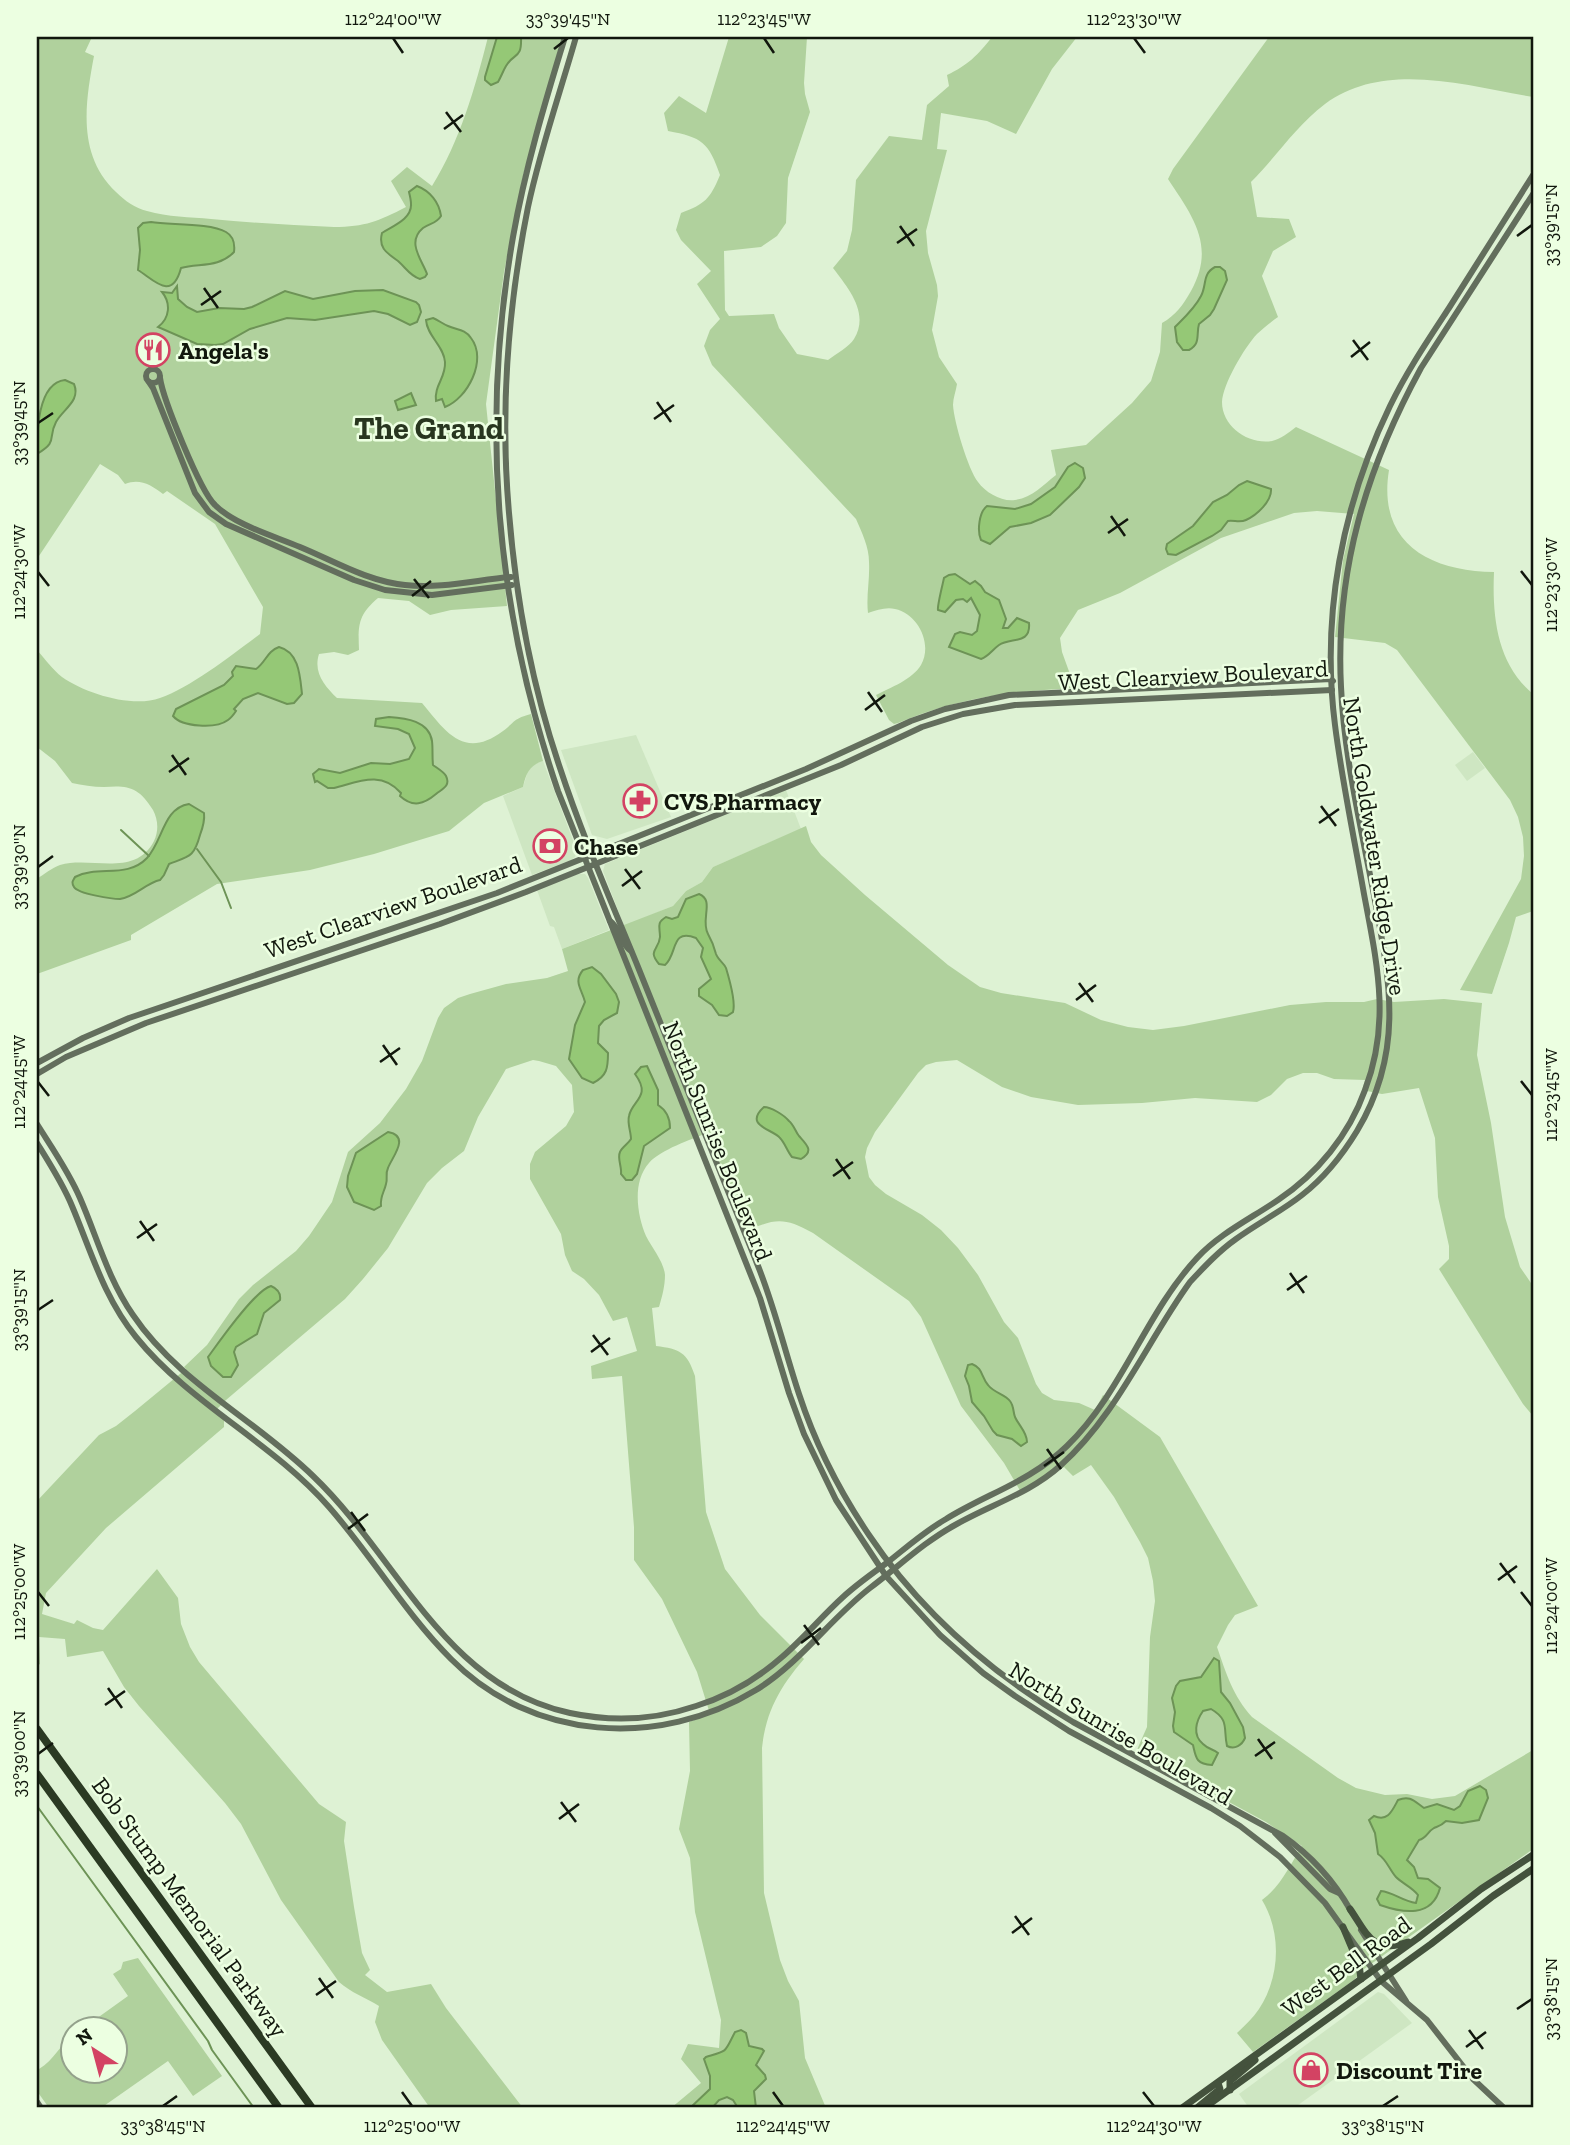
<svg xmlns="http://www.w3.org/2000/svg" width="1570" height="2145" font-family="'Zilla Slab',serif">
<rect width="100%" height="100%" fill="#def2d4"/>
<g fill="#cee6c2">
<polygon points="636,735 671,817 607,839 592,835 561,750"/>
<polygon points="1473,752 1485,768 1467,781 1455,765"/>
<polygon points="543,761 577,851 575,857 571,860 532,875 503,796 523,787 528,771 536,763"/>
<polygon points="786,790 801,829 713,867 702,882 686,891 673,906 624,926 603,871 605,864"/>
<polygon points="578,874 585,874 588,878 609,930 562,949 554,927 550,926 537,890"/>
<polygon points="1378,1992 1384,1994 1412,2023 1294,2108 1249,2108 1239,2094"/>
</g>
<g fill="#b0d19d">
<path d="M37 37H92L85 52 94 56C85 104 77 155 116 192 125 201 135 208 147 211 168 217 190 217 211 219 252 223 293 225 334 227 365 227 379 221 406 207L391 181 407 167 432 186C460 141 475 88 488 37H562L524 172 518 200 504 272 486 404 507 606 451 610 430 615 409 601 378 598C358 615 358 625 359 650L348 655 334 652 319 654C313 673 325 686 337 698L422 703C446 732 464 760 503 731 516 721 513 719 531 714L543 761C530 765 526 773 523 787L484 803 449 831 413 842 374 854 310 870 217 884 131 935V940L37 974V879C44 874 52 868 60 865 91 856 135 878 154 841 159 830 158 820 153 810 139 787 128 785 104 787 93 787 82 785 72 783L55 761 37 747V650C45 659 53 670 62 677 86 694 133 708 160 698 190 688 233 654 260 634L263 607 215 524 167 491 163 494C151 485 140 478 125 484L118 475 100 464 37 559Z"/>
<path d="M729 37H807L804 83 805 94 810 112 788 178 786 223 777 236 761 247 724 251 725 310 729 316 774 314 779 328 797 354 828 360C836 354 849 347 854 339 870 313 848 288 833 268L847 251 852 230 856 180 889 136 922 140 927 105 949 86 947 75C968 65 977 56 992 37H1077L1052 69 1016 134 987 121 941 113 937 149 947 150 926 231 928 253 937 285 938 296 932 330 939 357 957 384C956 391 953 398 953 405 954 422 968 469 978 482 986 493 1002 502 1015 500 1032 498 1043 485 1056 475L1051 450 1086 445 1132 403 1151 381 1160 352 1162 323C1176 315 1183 305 1191 291 1216 246 1193 217 1168 179L1173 169 1269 37H1533V97C1466 86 1385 60 1325 104 1296 126 1276 157 1251 182L1257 217 1289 219 1296 237 1273 251 1262 276 1278 317C1271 322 1263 328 1257 334 1244 348 1223 384 1222 402 1222 427 1249 445 1272 441 1281 439 1288 433 1296 427L1389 470C1377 544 1430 571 1494 572 1492 617 1497 664 1533 694V911L1516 917 1509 943 1492 994 1460 990 1521 879 1524 856 1523 837 1518 817 1510 800 1397 650 1385 643 1335 637 1343 560 1354 514 1317 511 1294 513 1221 538 1120 593 1078 610 1060 638 1062 652 1075 688C1007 692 961 697 898 723L894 724 889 720 876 695C890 688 913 679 921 665 933 644 918 614 895 609 886 607 877 610 868 613 866 596 870 580 869 562 869 547 862 533 856 519L712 365 704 346 710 330 720 319 697 284 711 271 681 240 676 230 681 213C705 204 710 199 720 175 709 143 702 137 668 131L664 113 679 96 706 113Z"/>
<path d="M806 826 811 842 821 855 865 895 948 965 980 987 1001 993 1065 1003 1101 1020 1128 1027 1153 1030 1184 1026 1290 1005 1326 1002H1364L1377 999 1394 1002 1444 999 1482 1003 1477 1055 1491 1123 1505 1217 1520 1267 1533 1286V1416L1523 1404 1439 1269 1449 1259V1246L1438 1197 1435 1138 1419 1088 1382 1094 1362 1090 1365 1080 1334 1079 1317 1073H1303L1287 1079 1271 1095 1257 1102 1195 1098 1142 1103 1078 1105 1031 1097 1002 1087 957 1060 936 1062 926 1065 918 1073 875 1132 867 1148 865 1157 869 1177 875 1185 886 1194 922 1215 941 1230 958 1248 978 1275 1004 1322 1018 1338 1036 1384 1042 1393 1054 1400 1079 1403 1095 1410 1103 1395 1160 1437 1258 1606 1235 1615 1228 1625 1217 1647C1226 1673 1233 1696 1252 1717L1338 1778 1356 1788 1385 1795 1407 1794 1432 1799 1455 1796 1533 1750V1849L1364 1969 1354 1980 1253 2052 1237 2033C1245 2025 1253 2018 1259 2009 1280 1977 1282 1933 1262 1900 1281 1886 1290 1865 1302 1846L1266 1822 1136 1752 1147 1727 1150 1637 1155 1601 1153 1581 1148 1558 1140 1542 1114 1497 1091 1465 1073 1476 1064 1467 1022 1494 1004 1463 961 1406 921 1317 909 1301 813 1233C785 1218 777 1218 748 1230L707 1133C692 1139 660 1150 649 1163 632 1182 637 1215 646 1236 652 1248 664 1262 665 1275 665 1286 662 1297 659 1307L652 1308 656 1346C680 1349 687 1352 695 1376L706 1512 725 1569 760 1615 804 1659C780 1687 766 1711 762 1748L764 1893 780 1960 788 1981 799 2001 805 2058 826 2108H671L701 2083 681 2059 688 2044 719 2048 721 2020 695 1912 690 1858 679 1829 690 1771 689 1722 710 1714 697 1672 662 1599 634 1560V1527L622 1376 592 1379 591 1366 637 1351 627 1317 613 1321 599 1295 584 1279 572 1271 565 1255 561 1234 530 1179V1164L535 1152 566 1126 574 1112 572 1085 556 1066 539 1061 533 1060 506 1069 478 1117 464 1151 442 1168 427 1183 388 1248 363 1279 345 1299 226 1400 215 1411 224 1418V1427L106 1528 46 1593 42 1614 74 1624 77 1620 93 1628 103 1630 157 1569 178 1598 181 1624 190 1647 199 1662 319 1804 346 1822 344 1841 354 1907 362 1953 370 1970 365 1975 387 1992 431 1984 446 2008 523 2108H430L382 2040 375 2022 379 2006C366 1998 350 1992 339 1982L281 1900 241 1824 225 1803 139 1706 124 1687 103 1651 67 1657 65 1639 39 1637 40 1664 37 1666V1501L99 1435 116 1426 135 1411 186 1369 184 1367 207 1345 239 1299 253 1285 296 1251 309 1236 332 1202 348 1152 380 1123 406 1089 422 1061 438 1018 444 1008 458 998 470 994 506 984 547 978 568 971 562 949 673 906 686 891 702 882 713 867Z"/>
<path d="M138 1958 222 2076 193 2096 168 2061 101 2108H49L37 2091V2068L39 2069C55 2059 58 2047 73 2035L74 2072H116V2030L82 2029 128 1996 113 1974 121 1969 123 1962Z"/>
</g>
<g fill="#95c876" stroke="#6d9356" stroke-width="2">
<path d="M497 37H521C522 60 514 52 506 66 503 71 501 77 498 82L491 85 485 80V77Z"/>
<path d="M417 186C430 191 439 202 441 216 436 224 430 223 423 228 406 242 422 260 427 274L425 277 420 279C410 276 406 268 398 261 387 253 378 248 382 233 393 226 412 219 411 204 411 200 410 196 409 192Z"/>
<path d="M151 222C170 225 210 223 226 232 233 236 235 244 234 252 219 268 199 263 181 268 172 302 154 280 138 270L140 250 138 228 143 223Z"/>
<path d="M1215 267H1220L1225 271 1227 280 1214 309 1210 315 1199 324C1196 334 1201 344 1189 350H1183L1177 342 1175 327C1185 317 1195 308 1201 296 1207 285 1202 274 1215 267Z"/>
<path d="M177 286 178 299 187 307 197 312 219 308 244 309 252 307 285 291 313 299 355 291 383 290 416 302 419 305 421 312 417 322 410 325 388 314 374 311 315 320 287 318 250 329 223 344 215 345 197 344 158 327C170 318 171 303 162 292L172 293Z"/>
<path d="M433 318C438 320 443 324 448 326 457 330 465 329 471 338 488 360 467 399 445 407L442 399 436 401C434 385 446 378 445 362 444 346 427 336 426 320Z"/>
<path d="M65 380 74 384C81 401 63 409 56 422 47 439 59 441 37 454 37 434 37 383 65 380Z"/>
<polygon points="411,393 416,405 398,410 395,401"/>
<path d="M1075 463 1083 468 1085 478 1079 487 1050 515 1031 523 1010 527 990 544 981 540C977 531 979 512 987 506L1015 509 1031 504 1055 487 1068 467Z"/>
<path d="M1247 481 1271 489C1272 501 1257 515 1246 520 1240 523 1234 520 1228 521L1221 530 1212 536 1176 555 1168 554 1166 549 1167 544 1193 526 1213 502 1227 495 1239 485Z"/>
<path d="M955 574 970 584 975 581 981 586 985 592 999 600 1006 619 1003 628H1008L1017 618 1029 623C1031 645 1011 637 999 645 992 650 989 656 981 659L949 647 955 634 960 632 972 635 977 631 980 615 971 598 967 602 963 599 956 600 945 612 938 610C937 606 943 583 944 578L949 575Z"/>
<path d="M279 647C299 652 300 676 302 694L294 703 287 704 258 693 243 699 234 709 236 711C234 714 231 718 228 720 216 729 182 727 173 716L176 709 224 685 233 676 232 672 236 666 256 669C266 662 267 651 279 647Z"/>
<path d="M389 717C406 718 429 721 432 741 433 749 432 757 433 765 437 768 444 772 446 776 451 786 442 789 436 794 424 804 413 808 400 796L401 793C381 770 358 782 334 788H328L317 781 315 782 313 774 319 769 340 773 371 763 390 764 409 759 415 748 409 734 398 729 375 726 376 719Z"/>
<path d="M189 804 204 813C205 821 203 827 200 835 194 857 190 856 169 864L164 875 160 880C146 883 135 897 120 899 113 899 78 894 74 887 71 882 73 881 75 877 98 865 127 879 147 858 163 841 163 808 189 804Z"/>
<path d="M699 894C715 900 700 920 708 934 712 941 714 946 716 954 718 960 724 963 726 968 729 978 736 1002 733 1012L727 1016 719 1015 712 1005 699 996V989L711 979 701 957 703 948 696 938C670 928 678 954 665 965L659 964C647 950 659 950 660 937 660 927 656 923 666 917L672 919 678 917 686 899Z"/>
<path d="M592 967 601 974 616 994 619 1002 617 1013 604 1020 599 1026 598 1043 608 1053C608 1068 607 1076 593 1083L582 1078 569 1059 575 1025 585 1002C582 989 573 982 583 970Z"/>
<path d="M647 1066 658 1090V1105C666 1110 670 1117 670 1128L644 1146 637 1174 632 1180H626L621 1174C622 1167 617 1158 620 1152 622 1147 628 1144 631 1139 631 1132 627 1123 629 1116 632 1100 652 1097 635 1074L641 1067Z"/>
<path d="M764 1107C771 1107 784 1115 789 1121 794 1125 795 1131 799 1136 806 1144 815 1151 801 1159L792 1157C787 1151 785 1143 780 1138 773 1129 743 1126 764 1107Z"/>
<path d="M388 1132C411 1136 392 1157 388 1168 385 1174 388 1178 386 1184 384 1193 380 1196 381 1206L374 1210 354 1202 347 1187 348 1176 356 1153Z"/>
<path d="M271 1286C278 1289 281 1293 280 1300L264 1313 257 1334 236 1347 234 1352 238 1365 231 1377H223L211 1366 208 1357C219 1342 255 1290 271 1286Z"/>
<path d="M972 1364C983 1368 981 1377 988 1385 994 1393 1005 1394 1010 1401 1014 1406 1013 1412 1015 1417 1019 1426 1027 1432 1027 1442L1021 1446 1012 1439 997 1435 993 1431 984 1416 972 1402 969 1386 965 1376 968 1365Z"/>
<path d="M1214 1658 1219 1661 1221 1692 1230 1703 1243 1727 1245 1738C1242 1745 1235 1750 1227 1746 1223 1729 1230 1720 1211 1709L1203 1711C1196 1721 1192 1735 1203 1744 1208 1749 1213 1749 1218 1753L1212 1765C1196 1764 1196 1758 1193 1745L1174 1732 1173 1726 1175 1712 1172 1698 1176 1686 1180 1681 1201 1677Z"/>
<path d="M1480 1786 1486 1790 1488 1798 1479 1820 1462 1823 1446 1821C1441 1826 1439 1826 1434 1828 1427 1832 1427 1838 1419 1840L1407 1860 1414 1867 1418 1878 1428 1879 1440 1888C1432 1918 1403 1913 1380 1905L1377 1899 1381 1891C1393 1892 1402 1901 1416 1903L1418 1895C1412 1887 1403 1884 1396 1877 1389 1869 1387 1860 1378 1854L1375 1833 1369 1820 1374 1816C1388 1822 1392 1811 1398 1800 1410 1795 1414 1801 1424 1808L1437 1804 1454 1810 1460 1806 1468 1791Z"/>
<path d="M741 2030 746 2033 749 2046 762 2049 764 2051 756 2065 765 2075 766 2079 754 2091 756 2108H738L733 2100 727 2097 719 2100 712 2108H690L710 2089V2076L704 2059 706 2057C729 2050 724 2053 735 2032Z"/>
</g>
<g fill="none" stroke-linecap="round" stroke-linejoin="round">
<g stroke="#6d9356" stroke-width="2">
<polyline points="121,830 149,856"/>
<polyline points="197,849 221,882 231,908"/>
<polyline points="37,1806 208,2041 212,2050 254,2108"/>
</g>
<g stroke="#636e5d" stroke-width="6">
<path d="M565 37C545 102 525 169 513 237 480 427 496 609 558 791L760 1298 789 1393 804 1434 836 1500 886 1576 940 1635 983 1673 1015 1696 1069 1731 1211 1808 1240 1826 1280 1857 1325 1903 1381 1981 1427 2020 1473 2079 1504 2108"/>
<path d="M576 37C560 93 540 150 528 207 508 307 500 411 509 513 516 599 532 686 560 768 582 835 611 901 638 967 678 1065 717 1163 756 1261 774 1304 784 1349 799 1394 815 1443 840 1492 869 1535 922 1614 992 1674 1073 1722L1283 1836C1312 1856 1334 1881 1351 1911"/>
<circle cx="153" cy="376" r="7"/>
<path d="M160 378C163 399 200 491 215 505 235 525 274 536 300 547 334 561 367 581 405 585 441 589 476 580 511 577"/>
<polyline points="149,382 153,388 195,493 209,512 226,524 354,580 385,590 432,595 512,585"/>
<path d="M610 921C621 929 620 944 631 951"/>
<polyline points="37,1063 83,1038 129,1018 497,893 806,769 911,721 945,709 1009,695 1331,679 1333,681"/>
<polyline points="37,1074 66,1057 146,1023 440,924 526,892 841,765 922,727 963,714 1015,705 1332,690"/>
<path d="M37 1124C52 1148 69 1172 80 1198 97 1237 108 1279 133 1315 178 1382 256 1420 313 1476 398 1557 444 1686 570 1713 612 1722 655 1720 696 1706 728 1696 757 1679 782 1657 804 1638 822 1616 843 1597 857 1584 873 1573 888 1562 907 1547 925 1531 946 1519 988 1493 1030 1482 1067 1446 1122 1393 1145 1314 1197 1258 1219 1234 1250 1219 1278 1200 1317 1174 1349 1135 1365 1090 1391 1022 1377 963 1364 894 1354 837 1342 781 1335 725 1321 615 1342 505 1390 406 1407 371 1428 340 1449 308 1477 264 1505 219 1533 175"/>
<path d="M37 1143C50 1164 63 1184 72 1206 91 1251 104 1298 136 1337 190 1404 272 1442 329 1507 372 1556 405 1613 451 1659 532 1741 659 1749 756 1690 800 1663 830 1619 870 1588 898 1567 924 1542 955 1525 990 1505 1030 1493 1060 1466 1117 1415 1146 1343 1190 1282 1205 1266 1219 1251 1236 1239 1258 1223 1282 1211 1302 1195 1324 1178 1343 1154 1357 1131 1406 1049 1389 977 1373 890 1360 823 1344 755 1341 687 1335 571 1366 469 1421 368L1533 194"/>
<polyline points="1275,1833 1330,1889 1339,1893"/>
<polyline points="1361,1930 1406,2001"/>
<polyline points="37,2102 41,2108"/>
</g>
<g stroke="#44523d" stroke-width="7">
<path d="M1350 1909C1367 1934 1373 1955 1408 1942"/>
<polyline points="1343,1927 1359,1965 1361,1979"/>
<polyline points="1230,2090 1230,2081 1255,2060"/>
<polyline points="1182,2108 1418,1938 1481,1889 1533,1855"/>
<polyline points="1197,2108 1220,2089 1218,2083"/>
<polyline points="1204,2108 1431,1944 1493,1896 1533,1869"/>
</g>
<g stroke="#2b3a23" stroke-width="8">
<polyline points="37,1729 312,2108"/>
<polyline points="37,1774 279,2108"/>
</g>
</g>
<path fill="none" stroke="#11170d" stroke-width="2.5" d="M393 38 403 53M764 38 774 53M1134 38 1145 53M554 49 568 38M446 112 461 132M444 129 463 115M900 226 914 246M1517 236 1532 225M897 243 917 229M204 288 218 308M201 305 221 291M1353 340 1368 360M1351 357 1370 342M657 402 671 422M654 419 674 405M38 423 53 413M1111 516 1125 536M1108 533 1128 519M1521 571 1532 585M38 572 49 586M414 579 429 598M412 596 431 581M868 692 882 712M865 710 885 695M172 755 186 775M169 772 189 758M1321 806 1336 826M1319 823 1339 809M38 867 53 856M625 869 640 889M622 886 642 871M1079 983 1093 1002M1076 1000 1096 985M383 1045 397 1065M380 1062 400 1048M1521 1081 1532 1095M38 1082 49 1096M836 1159 850 1179M833 1176 853 1162M140 1221 154 1241M137 1238 157 1224M1290 1273 1304 1293M1287 1290 1307 1276M38 1310 53 1300M593 1335 608 1355M591 1352 610 1338M1047 1449 1061 1469M1044 1466 1064 1452M351 1512 365 1531M348 1529 368 1514M1500 1563 1515 1583M1498 1580 1517 1566M38 1592 49 1606M1521 1592 1532 1606M804 1625 819 1645M801 1643 821 1628M108 1688 122 1708M105 1705 125 1691M1258 1739 1272 1759M38 1754 53 1743M1255 1756 1275 1742M561 1802 576 1822M559 1819 579 1804M1015 1916 1029 1935M1012 1933 1032 1918M319 1978 333 1998M316 1995 336 1981M1517 2009 1532 1999M1469 2030 1483 2049M1466 2047 1486 2032M402 2092 412 2106M773 2092 783 2106M1143 2092 1154 2106M163 2106 177 2096M1383 2106 1398 2096"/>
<defs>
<symbol id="restaurant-ring" viewBox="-11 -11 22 22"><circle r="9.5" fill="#ecffe1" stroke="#d34363" stroke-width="1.5"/><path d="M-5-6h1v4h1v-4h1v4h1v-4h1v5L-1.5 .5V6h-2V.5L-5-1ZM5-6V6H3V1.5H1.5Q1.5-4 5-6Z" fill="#d34363"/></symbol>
<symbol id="pharmacy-ring" viewBox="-11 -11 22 22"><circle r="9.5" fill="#ecffe1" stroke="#d34363" stroke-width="1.5"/><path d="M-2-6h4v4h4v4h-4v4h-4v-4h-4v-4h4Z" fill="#d34363"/></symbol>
<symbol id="bank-ring" viewBox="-11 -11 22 22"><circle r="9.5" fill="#ecffe1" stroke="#d34363" stroke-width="1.5"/><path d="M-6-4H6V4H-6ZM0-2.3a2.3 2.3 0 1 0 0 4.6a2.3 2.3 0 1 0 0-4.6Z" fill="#d34363"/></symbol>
<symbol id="shop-ring" viewBox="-11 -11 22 22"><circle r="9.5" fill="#ecffe1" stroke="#d34363" stroke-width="1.5"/><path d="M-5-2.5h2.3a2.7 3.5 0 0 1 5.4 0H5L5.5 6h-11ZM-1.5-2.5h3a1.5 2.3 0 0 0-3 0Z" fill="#d34363"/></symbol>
</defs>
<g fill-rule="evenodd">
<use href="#restaurant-ring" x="134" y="331" width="38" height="38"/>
<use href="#pharmacy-ring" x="621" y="782" width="38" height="38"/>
<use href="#bank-ring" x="531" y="827" width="38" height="38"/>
<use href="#shop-ring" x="1292" y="2051" width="38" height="38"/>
</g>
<g text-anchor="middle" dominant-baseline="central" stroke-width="5" stroke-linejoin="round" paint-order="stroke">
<g font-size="24" font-weight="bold" fill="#11170d" stroke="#ecffe1" text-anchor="start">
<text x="178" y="350">Angela's</text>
<text x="664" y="801">CVS Pharmacy</text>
<text x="574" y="846">Chase</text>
<text x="1336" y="2070">Discount Tire</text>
</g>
<g font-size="24" fill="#11170d" stroke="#ecffe1">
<text transform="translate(1193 675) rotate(-3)">West Clearview Boulevard</text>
<text transform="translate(1375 846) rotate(81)">North Goldwater Ridge Drive</text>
<text transform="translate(393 907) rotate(-19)">West Clearview Boulevard</text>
<text transform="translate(718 1141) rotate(68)">North Sunrise Boulevard</text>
<text transform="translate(1121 1733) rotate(31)">North Sunrise Boulevard</text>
<text transform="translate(190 1907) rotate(54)">Bob Stump Memorial Parkway</text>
<text transform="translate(1346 1966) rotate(-36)">West Bell Road</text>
</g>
<g font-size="32" font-weight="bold" fill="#28361f" stroke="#ecffe1">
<text x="429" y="428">The Grand</text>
</g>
</g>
<rect width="1570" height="2145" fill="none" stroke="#ecffe1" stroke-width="77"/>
<g transform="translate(94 2050) rotate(324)"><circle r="33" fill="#ecffe1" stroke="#94a28c" stroke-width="2"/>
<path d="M0-5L12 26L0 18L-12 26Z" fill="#d34363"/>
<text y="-10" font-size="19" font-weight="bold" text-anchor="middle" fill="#11170d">N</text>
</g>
<rect x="38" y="38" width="1494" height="2068" fill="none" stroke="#11170d" stroke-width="2.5"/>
<g font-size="18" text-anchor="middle" fill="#11170d">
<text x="393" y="25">112°24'00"W</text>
<text x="568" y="25">33°39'45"N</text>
<text x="764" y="25">112°23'45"W</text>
<text x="1134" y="25">112°23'30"W</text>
<text transform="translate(1551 225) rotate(-90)" y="6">33°39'15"N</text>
<text transform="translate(19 423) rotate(-90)" y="6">33°39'45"N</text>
<text transform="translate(19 572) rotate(-90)" y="6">112°24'30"W</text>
<text transform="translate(1551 585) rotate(-90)" y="6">112°23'30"W</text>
<text transform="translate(19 867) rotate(-90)" y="6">33°39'30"N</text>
<text transform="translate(19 1082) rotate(-90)" y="6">112°24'45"W</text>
<text transform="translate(1551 1095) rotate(-90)" y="6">112°23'45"W</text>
<text transform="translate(19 1310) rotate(-90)" y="6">33°39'15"N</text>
<text transform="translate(19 1592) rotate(-90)" y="6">112°25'00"W</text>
<text transform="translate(1551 1606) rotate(-90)" y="6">112°24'00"W</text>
<text transform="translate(19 1754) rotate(-90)" y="6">33°39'00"N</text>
<text transform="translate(1551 1999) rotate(-90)" y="6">33°38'15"N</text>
<text x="163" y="2132">33°38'45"N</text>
<text x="412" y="2132">112°25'00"W</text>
<text x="783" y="2132">112°24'45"W</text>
<text x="1154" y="2132">112°24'30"W</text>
<text x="1383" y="2132">33°38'15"N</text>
</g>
</svg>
